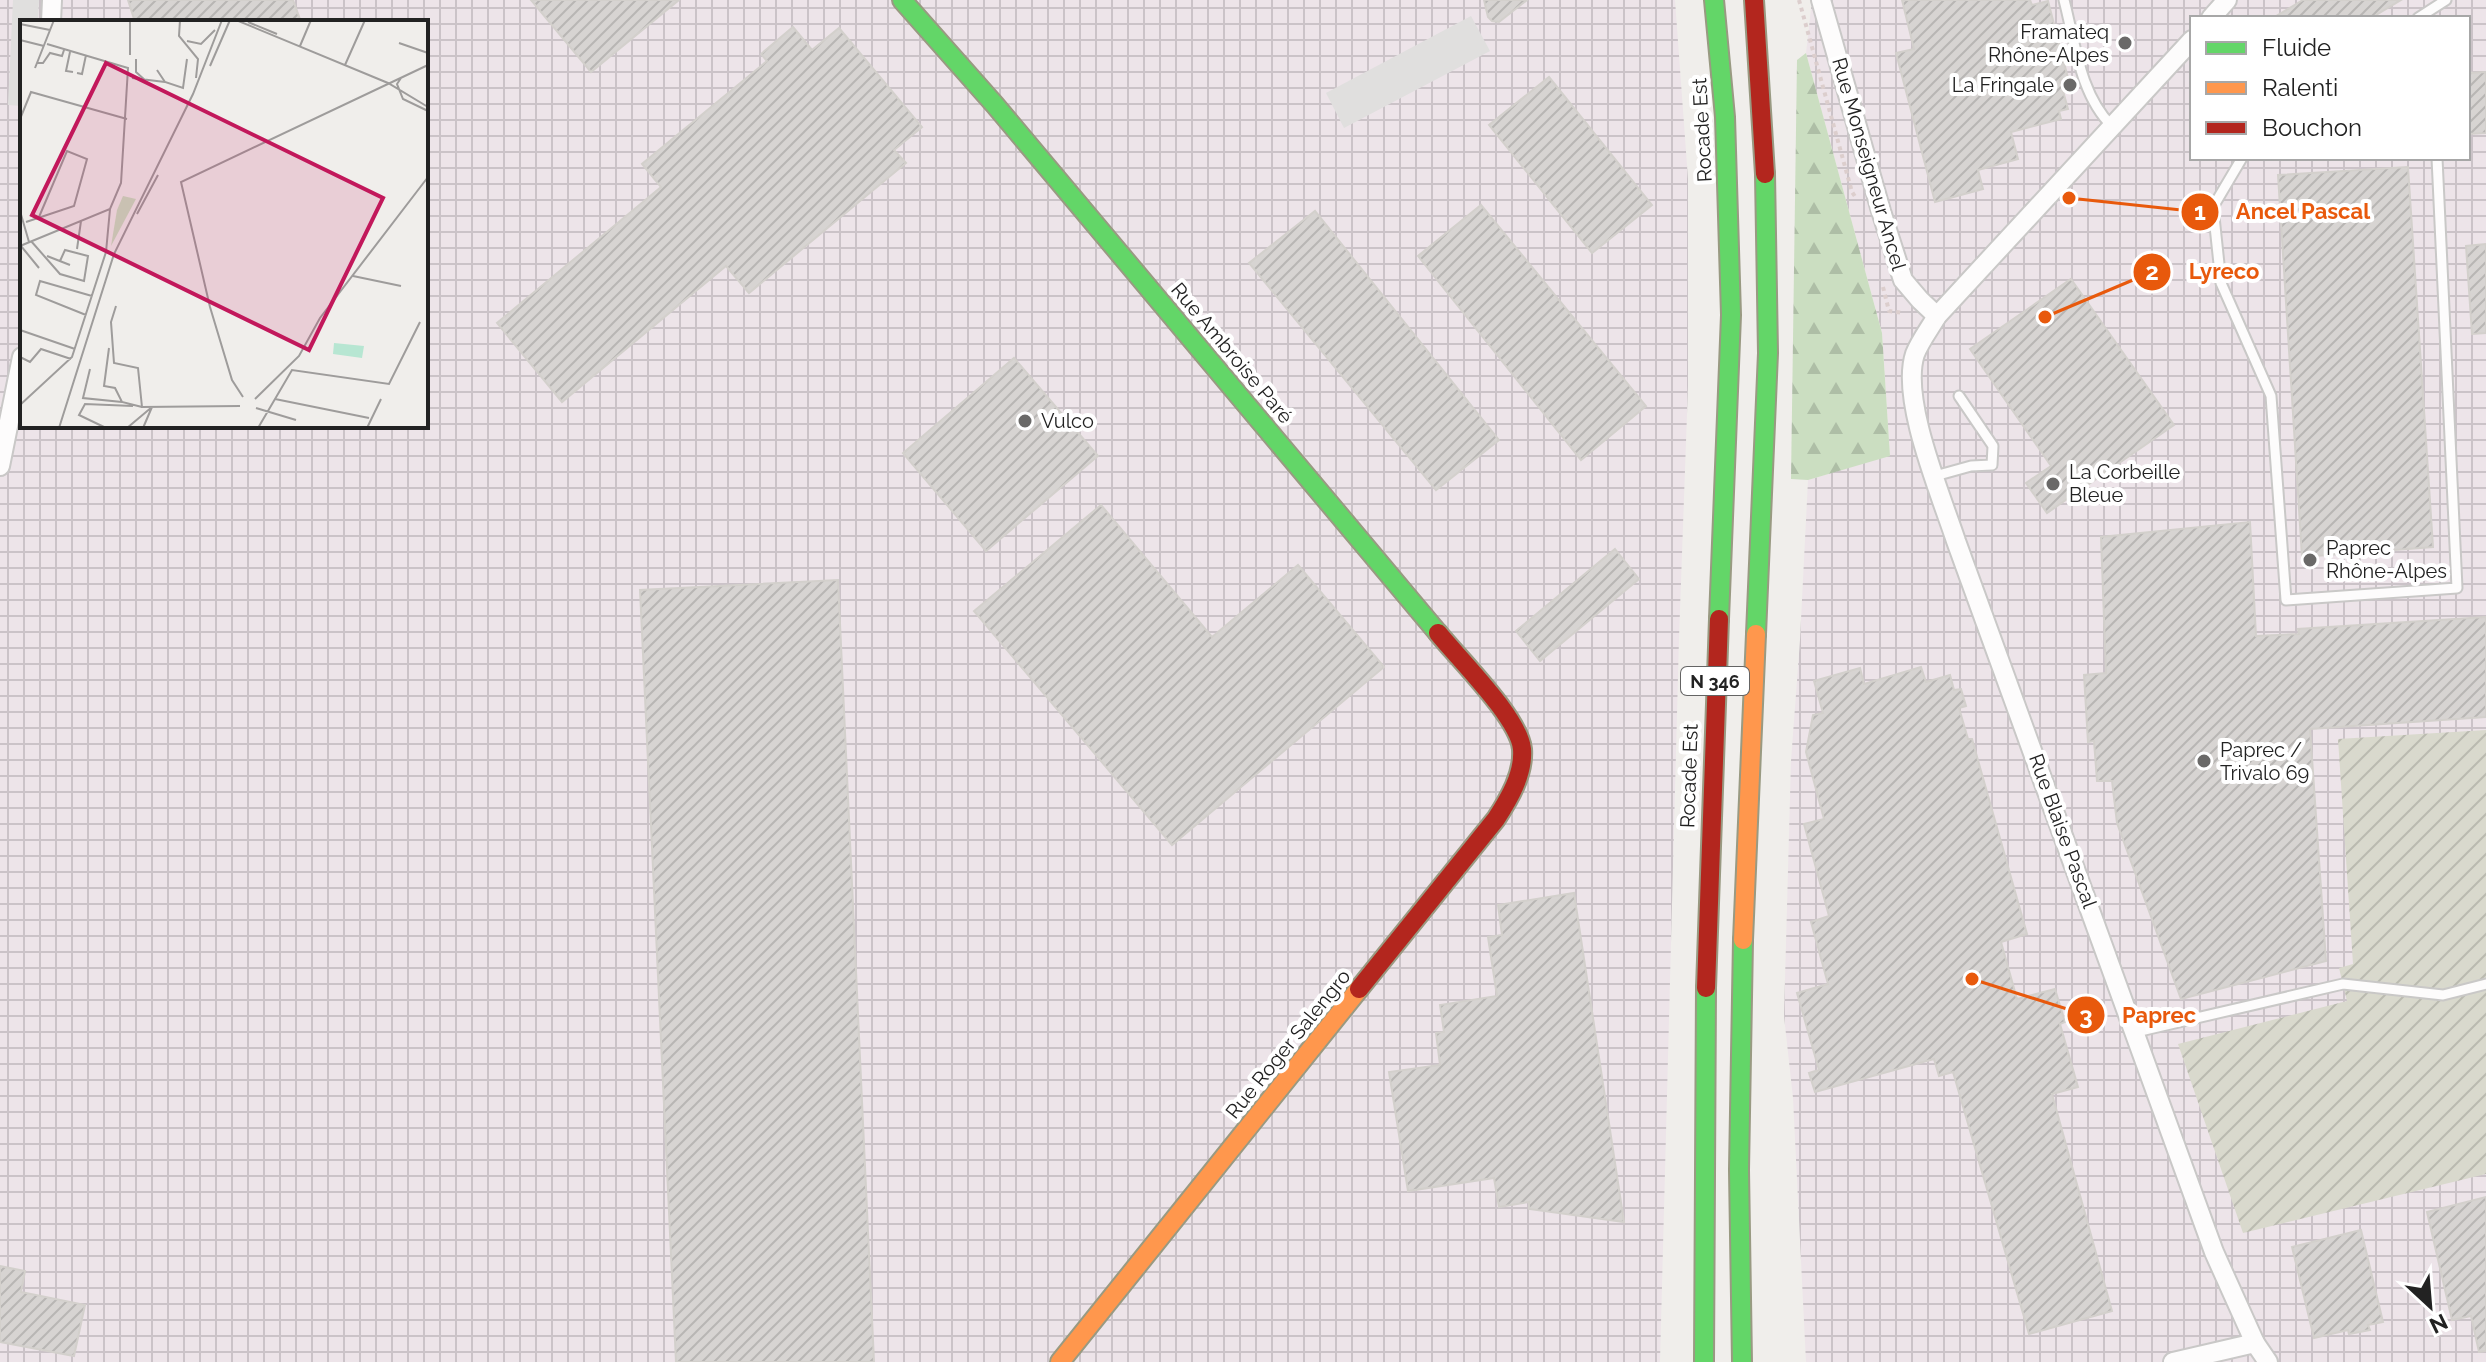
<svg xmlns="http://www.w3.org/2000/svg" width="2486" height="1362" font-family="Raleway,sans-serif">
<defs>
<pattern id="industrial-grid" width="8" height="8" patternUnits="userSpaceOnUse" patternTransform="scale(2)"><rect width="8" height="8" fill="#ede4e9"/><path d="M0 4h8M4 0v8" fill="none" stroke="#cbc3c8"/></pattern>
<pattern id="construction-furrows" width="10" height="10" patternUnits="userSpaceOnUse" patternTransform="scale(2)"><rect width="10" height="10" fill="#d9d9cd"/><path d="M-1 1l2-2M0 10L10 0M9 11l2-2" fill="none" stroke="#babab0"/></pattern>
<pattern id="forest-firs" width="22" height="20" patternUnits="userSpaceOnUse" patternTransform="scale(2)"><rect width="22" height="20" fill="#cbdec1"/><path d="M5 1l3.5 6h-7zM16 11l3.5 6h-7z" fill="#aebea6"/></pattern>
<pattern id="building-hatch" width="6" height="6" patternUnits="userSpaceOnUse" patternTransform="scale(2)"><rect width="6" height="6" fill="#d7d4d2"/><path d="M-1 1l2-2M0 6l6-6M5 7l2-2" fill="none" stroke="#b8b6b4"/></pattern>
</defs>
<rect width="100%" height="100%" fill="#f0eeeb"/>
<g fill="url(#industrial-grid)" fill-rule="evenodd">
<path d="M0 0H1675L1688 179V386L1679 638 1660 1362H0ZM22 22H426V426H22Z"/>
<path d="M1812 0H2486V1362H1806L1793 1098 1784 1016 1791 761 1800 640 1808 480 1890 455 1882 333 1806 53ZM2192 18H2468V158H2192Z"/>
</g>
<polygon fill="url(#construction-furrows)" points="2486,730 2486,1174 2243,1233 2178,1044 2347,1001 2339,968 2353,964 2338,739"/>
<polygon fill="url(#forest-firs)" points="1806,53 1882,333 1890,456 1808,480 1791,479 1797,60"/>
<g fill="#e0dfde">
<polygon points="13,0 39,0 38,22 22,22 22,106 8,105"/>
<polygon points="1471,16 1490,51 1344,128 1326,93"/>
</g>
<g fill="url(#building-hatch)" stroke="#d3d0cc" stroke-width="2">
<polygon points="128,0 293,0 301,22 135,22"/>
<polygon points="531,0 679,0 591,72"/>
<polygon points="1484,0 1527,0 1499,22 1492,21 1488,17"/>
<polygon points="1902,0 2030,0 2032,5 2048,1 2068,78 2060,80 2068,109 2059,111 2061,119 2011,132 2018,159 1978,170 1983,189 1935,202 1896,53 1914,49"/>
<polygon points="2303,0 2401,0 2371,18 2273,18"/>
<polygon points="793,27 812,50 839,28 922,127 894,150 906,163 749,293 726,266 562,402 497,323 661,187 642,164 767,61 761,54"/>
<polygon points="2486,72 2486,133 2468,134 2468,73"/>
<polygon points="1549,77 1652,205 1592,253 1489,125"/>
<polygon points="2408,167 2433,547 2302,557 2278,175"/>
<polygon points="1481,205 1646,406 1581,460 1418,256"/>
<polygon points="1315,211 1499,440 1436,490 1249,263"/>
<polygon points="2486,244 2486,333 2472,334 2466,246"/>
<polygon points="2071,279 2174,425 2047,513 2026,483 2051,466 1970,349"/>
<polygon points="1014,358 1098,456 986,551 903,453"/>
<polygon points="1101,505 1212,637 1298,565 1384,667 1172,845 974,611"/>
<polygon points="2250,522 2256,636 2299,634 2298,629 2486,617 2486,717 2310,729 2326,961 2181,999 2117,823 2112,781 2097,781 2094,741 2088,742 2084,675 2106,673 2101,537"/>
<polygon points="1615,549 1639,579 1540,661 1516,631"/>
<polygon points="838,580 874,1362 676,1362 640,590"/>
<polygon points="1921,667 1926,682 1950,675 1954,690 1961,689 1966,706 1959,708 1968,739 1972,739 2027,934 2001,942 2017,999 2055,989 2065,1022 2060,1024 2078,1087 2052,1094 2112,1311 2029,1334 1953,1072 1939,1076 1934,1059 1815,1092 1809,1073 1819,1070 1797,993 1828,984 1811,922 1829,916 1804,824 1824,819 1806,752 1813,715 1823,713 1814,681 1860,668 1864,684"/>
<polygon points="1574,893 1624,1222 1529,1209 1529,1202 1499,1207 1494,1178 1408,1191 1389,1072 1440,1065 1436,1033 1444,1032 1440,1005 1497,996 1488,937 1502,935 1498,905"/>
<polygon points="2486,1197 2486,1351 2479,1352 2471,1316 2452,1320 2427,1212"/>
<polygon points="2361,1230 2383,1322 2368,1325 2370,1330 2349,1334 2348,1330 2314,1338 2292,1247"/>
<polygon points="0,1266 25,1271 21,1292 85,1305 74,1356 0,1342"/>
</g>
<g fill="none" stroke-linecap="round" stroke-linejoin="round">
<defs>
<g id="lane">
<path d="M2064 0C2075 42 2080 95 2112 126"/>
<polyline points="2418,18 2446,0"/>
<polyline points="2242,158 2213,207 2221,283 2271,396 2286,600 2457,588 2437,158"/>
<polyline points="1935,476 1971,466 1992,465 1993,446 1959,396"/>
<polyline points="2136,1032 2343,984 2443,995 2486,984"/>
</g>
<g id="street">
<polyline points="1821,0 1881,211 1903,280 1920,300 1937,316"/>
<polyline points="2211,18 2227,0"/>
<polyline points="51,22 52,0"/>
<path d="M2192 40 1937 316C1930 328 1920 341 1915 354 1900 399 1941 495 1956 541L2214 1252 2255 1343 2268 1362"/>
<polyline points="0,466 22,357"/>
<polyline points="2173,1362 2255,1343"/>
</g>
<g id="fast">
<polyline points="902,0 995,105 1438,633"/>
<polyline points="1714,0 1725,117 1731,315 1719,619"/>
<polyline points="1756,634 1768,353 1765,174"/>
<polyline points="1704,1362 1706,988"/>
<polyline points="1742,1362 1739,1170 1743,940"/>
</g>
<g id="slow">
<polyline points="1743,940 1756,634"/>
<polyline points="1060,1362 1359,989"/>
</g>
<g id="jam">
<polyline points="1754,0 1765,174"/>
<polyline points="1706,988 1719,619"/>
<path d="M1359 989 1496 819C1509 799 1524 774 1522 749 1519 718 1459 659 1438 633"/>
</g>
</defs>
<use href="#lane" stroke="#c9c8c7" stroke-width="13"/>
<use href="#street" stroke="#c9c8c7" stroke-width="22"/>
<use href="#fast" stroke="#999a82" stroke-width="22"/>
<use href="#slow" stroke="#999a82" stroke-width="22"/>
<use href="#jam" stroke="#999a82" stroke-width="22"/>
<g stroke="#dccecd" stroke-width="4" stroke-dasharray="4 4" stroke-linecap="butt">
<polyline points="1799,0 1852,192 1856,198"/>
<polyline points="1883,287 1889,311 1903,313"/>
</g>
<use href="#lane" stroke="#fdfcfc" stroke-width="9"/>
<use href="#street" stroke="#fdfcfc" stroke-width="18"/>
<use href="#fast" stroke="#63d668" stroke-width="18"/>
<use href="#slow" stroke="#ff974d" stroke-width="18"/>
<use href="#jam" stroke="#b3261e" stroke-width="18"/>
</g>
<g fill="#6a6968" stroke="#fff" stroke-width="3">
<circle cx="2125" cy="43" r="8"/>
<circle cx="2070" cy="85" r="8"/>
<circle cx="1025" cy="421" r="8"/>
<circle cx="2053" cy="484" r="8"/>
<circle cx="2310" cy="560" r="8"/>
<circle cx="2204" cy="761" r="8"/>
</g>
<g text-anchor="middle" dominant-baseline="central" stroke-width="8" stroke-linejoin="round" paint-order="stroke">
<rect fill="#fff" stroke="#646464" stroke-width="2" x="1681" y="667" width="68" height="28" rx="6"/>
<g font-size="18" font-weight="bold" fill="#222">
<text x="1715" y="681">N 346</text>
</g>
<g font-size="20" fill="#222" stroke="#fff" text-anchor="start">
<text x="2109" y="32" text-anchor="end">Framateq<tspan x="2109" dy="23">Rhône-Alpes</tspan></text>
<text x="2054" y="85" text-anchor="end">La Fringale</text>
<text x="1041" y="421">Vulco</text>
<text x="2069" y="472">La Corbeille<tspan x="2069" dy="23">Bleue</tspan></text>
<text x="2326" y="548">Paprec<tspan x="2326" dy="23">Rhône-Alpes</tspan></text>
<text x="2220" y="750">Paprec /<tspan x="2220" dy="23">Trivalo 69</tspan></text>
</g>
<g font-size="20" fill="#222" stroke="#fff">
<text transform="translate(1702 130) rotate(-93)">Rocade Est</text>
<text transform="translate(1869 164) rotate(74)">Rue Monseigneur Ancel</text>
<text transform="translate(1232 353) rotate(50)">Rue Ambroise Paré</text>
<text transform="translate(1689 776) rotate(-88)">Rocade Est</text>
<text transform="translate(2063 831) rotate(70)">Rue Blaise Pascal</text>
<text transform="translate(1288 1044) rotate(-51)">Rue Roger Salengro</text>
</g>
</g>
<g transform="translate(20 20)">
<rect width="408" height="408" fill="#f0eeeb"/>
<path d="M103 176 116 179 91 226 97 190Z" fill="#cbdec1"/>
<path d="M314 323 344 326 342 338 313 334Z" fill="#b7e6d2"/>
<path fill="none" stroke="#9e9c9b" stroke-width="2" d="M110 0V35M160 0 159 16 178 39 176 58M216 0 368 63 408 87M228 2 257 14M0 4 30 10M0 20 24 26M167 21 181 24 195 10M379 23 408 33M280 26 291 0M50 32 46 51 53 52M116 39V52L126 61M17 43H23L30 33 42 36 44 30M325 45 345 0M190 46 210 0M15 48 34 0M137 50 145 62 163 68 167 39M57 53 62 54 66 35M112 58 145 62M381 58 377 64 383 79 408 91M0 99 11 72 107 99M0 191 9 222M117 194 138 155M6 202 54 186 67 139 47 131 19 197M11 221 40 254 64 261 68 236 45 230 40 241M0 226 90 189 101 163 108 48 27 24M1 226 19 248M57 229 61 201M27 236 50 245M333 256 381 266M96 286 91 302 94 343 118 348 122 387 220 386M66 295 16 275 20 261 72 276M0 310 55 329M89 328 84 366 95 368 102 382 122 387M0 337 10 342 21 329 51 339M70 349 63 378 102 382M223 377 212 360 190 287 161 162 408 45M235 379 279 336 300 298 408 157M255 379 349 398M0 385 52 337 86 232 90 189M236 388 276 400M84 407 59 395 65 384 113 386M39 408 94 234 173 74 202 0M107 408 132 387 123 408M238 408 272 350 369 364 400 302M347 408 361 379"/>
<path fill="#c2185b" fill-opacity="0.15" stroke="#c2185b" stroke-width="4" d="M86 43 363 178 289 330 12 195Z"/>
<rect width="408" height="408" fill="none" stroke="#222" stroke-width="4"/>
</g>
<path fill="none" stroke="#e8590c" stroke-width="3" d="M2069 198L2200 212M2045 317L2152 272M1972 979L2086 1015"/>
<g fill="#e8590c" stroke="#fff" stroke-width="3">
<circle cx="2069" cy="198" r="8"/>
<circle cx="2045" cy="317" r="8"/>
<circle cx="1972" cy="979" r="8"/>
<circle cx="2200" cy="212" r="20"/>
<circle cx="2152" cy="272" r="20"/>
<circle cx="2086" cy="1015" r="20"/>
</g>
<g font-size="24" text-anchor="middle" font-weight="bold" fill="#fff">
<text x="2200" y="220">1</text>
<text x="2152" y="280">2</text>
<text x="2086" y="1024">3</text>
</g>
<g font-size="22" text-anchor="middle" font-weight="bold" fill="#e8590c" stroke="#fff" stroke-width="8" stroke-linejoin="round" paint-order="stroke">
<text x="2303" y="219">Ancel Pascal</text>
<text x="2224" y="279">Lyreco</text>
<text x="2159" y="1023">Paprec</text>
</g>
<rect x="2190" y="16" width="280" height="144" fill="#ffffff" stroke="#a7a7a7" stroke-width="2"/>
<rect x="2206" y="42" width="40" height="12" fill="#63d668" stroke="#a7a7a7" stroke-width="2"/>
<text x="2262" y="56" font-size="24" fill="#222222">Fluide</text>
<rect x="2206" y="82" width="40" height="12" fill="#ff974d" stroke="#a7a7a7" stroke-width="2"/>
<text x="2262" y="96" font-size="24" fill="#222222">Ralenti</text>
<rect x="2206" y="122" width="40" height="12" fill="#b3261e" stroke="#a7a7a7" stroke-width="2"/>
<text x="2262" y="136" font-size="24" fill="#222222">Bouchon</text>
<g transform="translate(2430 1306) rotate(154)" stroke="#ffffff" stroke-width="6" paint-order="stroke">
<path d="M0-6L14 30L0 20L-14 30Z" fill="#222222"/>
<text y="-12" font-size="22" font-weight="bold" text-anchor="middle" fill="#222222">N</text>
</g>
</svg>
